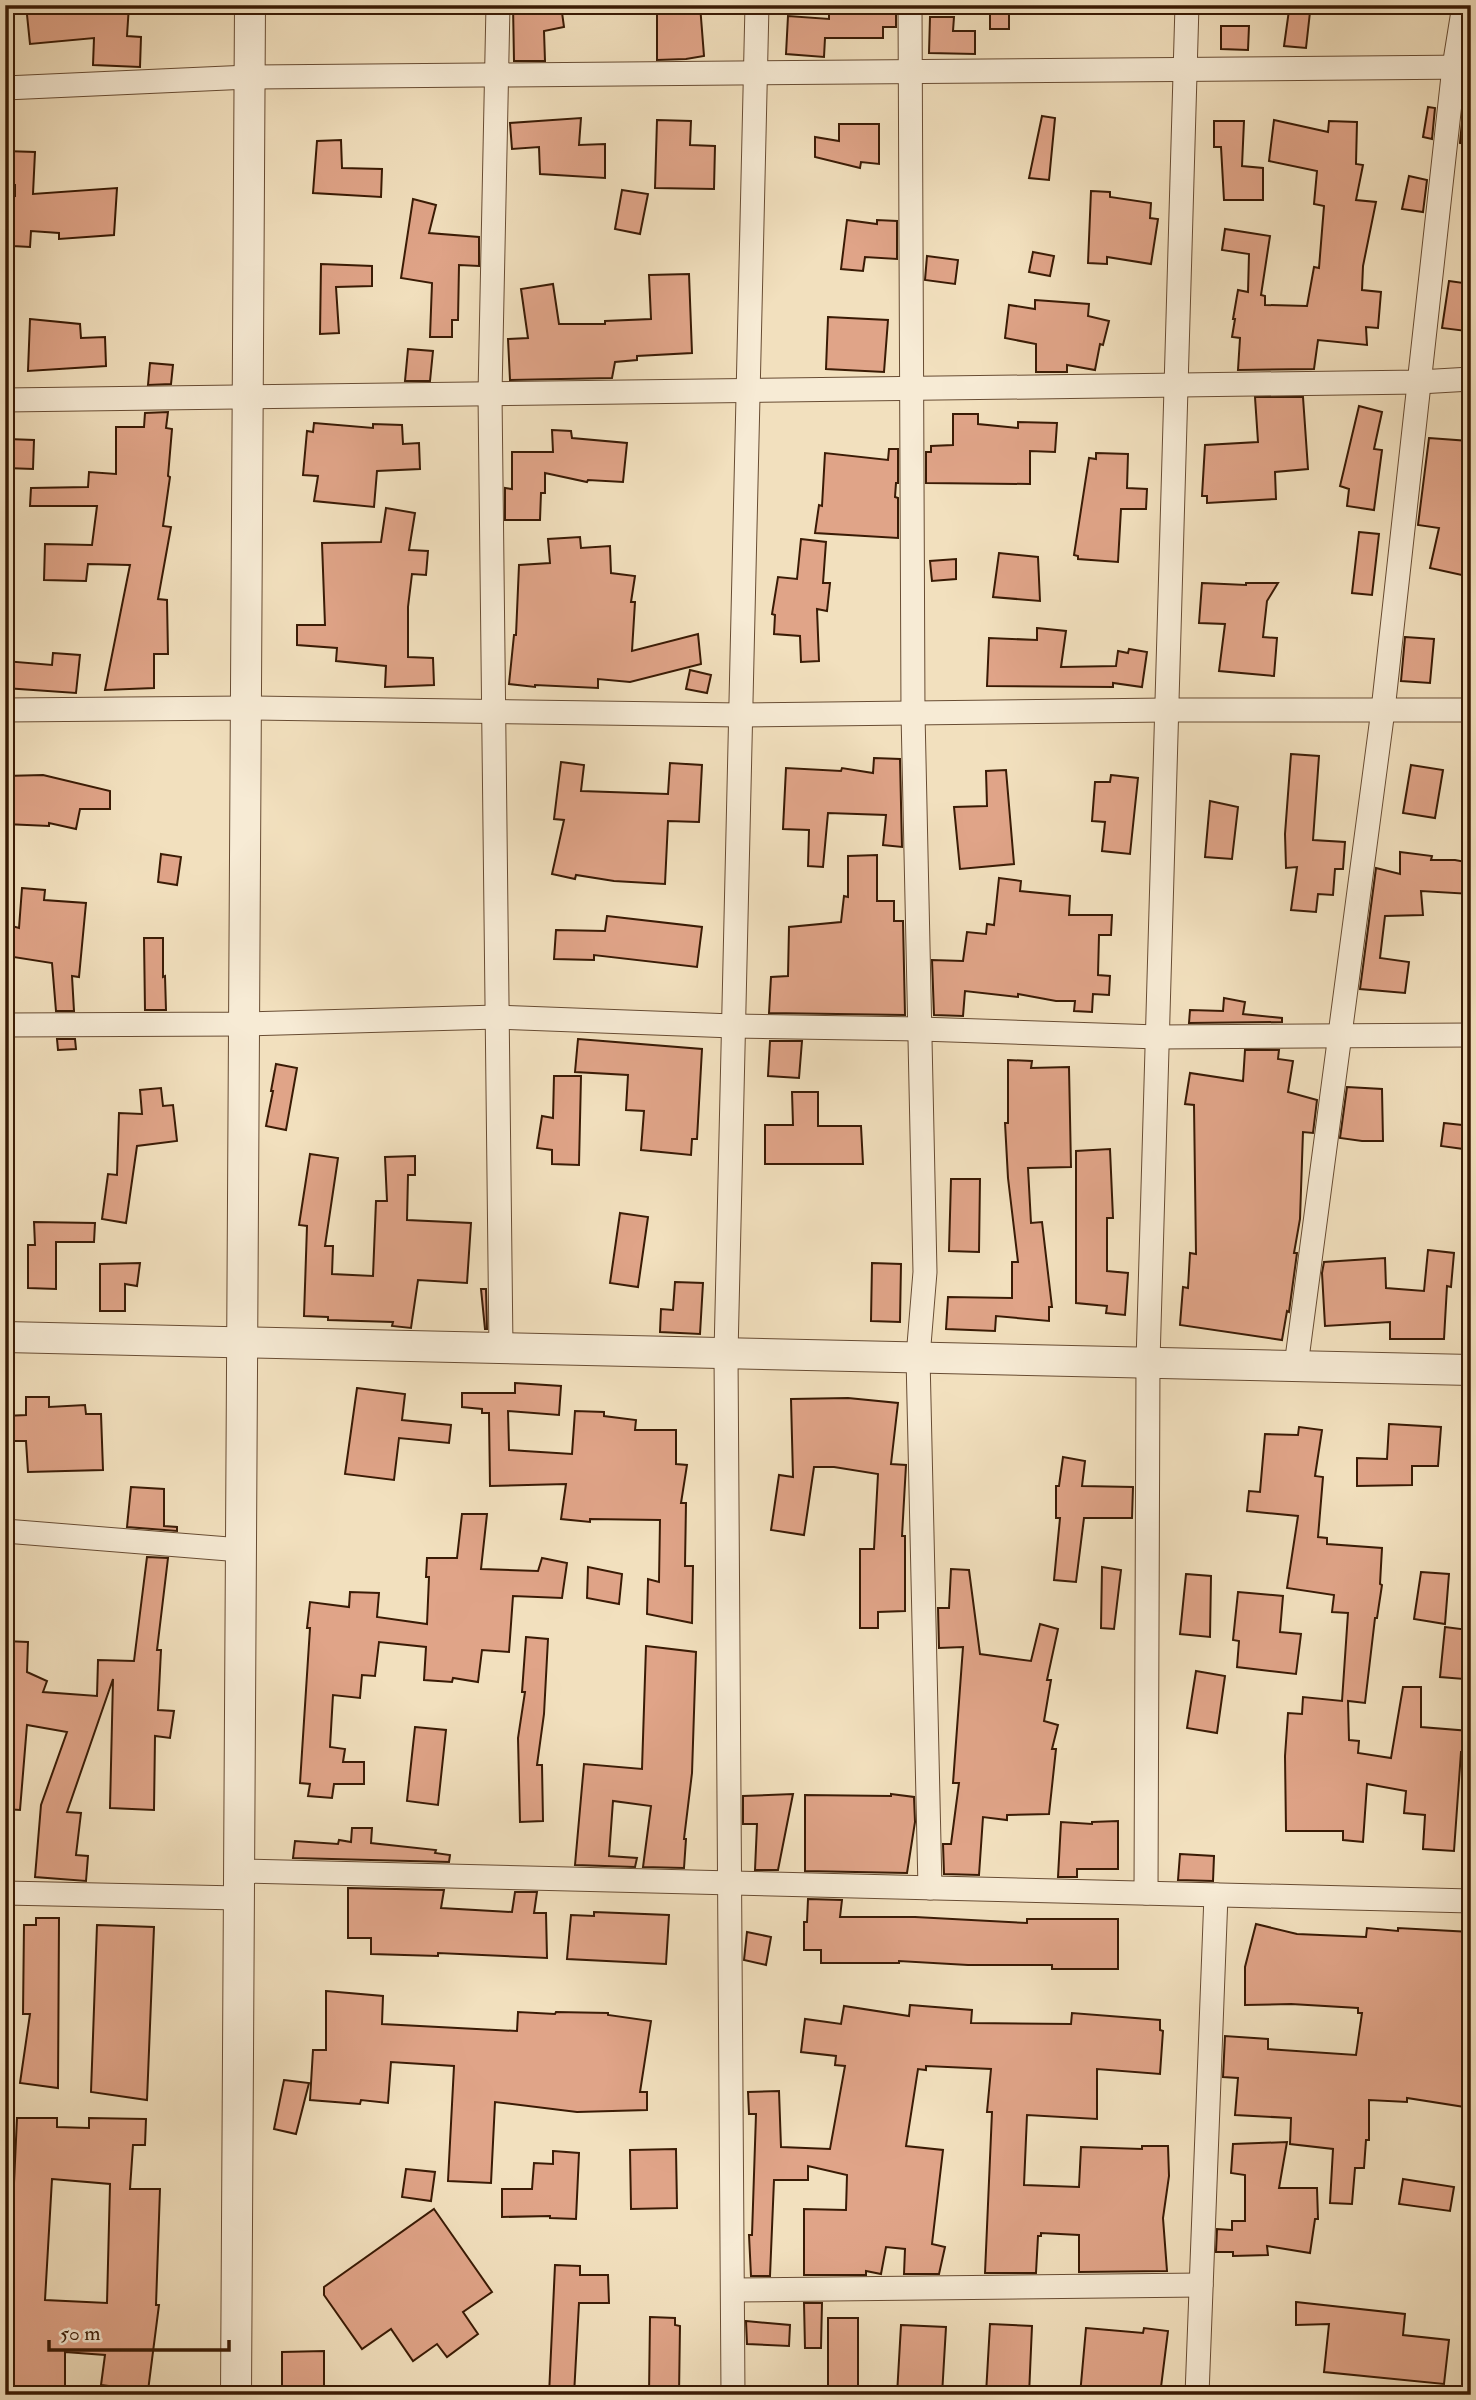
<svg xmlns="http://www.w3.org/2000/svg" width="1476" height="2400" font-family="'IM FELL Double Pica',serif">
<rect width="100%" height="100%" fill="#f2e0be"/>
<filter id="stains"><feTurbulence type="fractalNoise" baseFrequency=".00286" numOctaves="4"/><feColorMatrix values="0 0 0 0 .2 0 0 0 0 .09 0 0 0 0 .02 0 0 0 .5 -.17"/></filter>
<radialGradient id="worn" r=".72"><stop offset=".6" stop-color="#630" stop-opacity="0"/><stop offset="1" stop-color="#630" stop-opacity=".3"/></radialGradient>
<g fill="#e0a488" stroke="#3a1b05" stroke-width="2" fill-rule="evenodd">
<polygon points="26,5 129,5 127,36 141,37 140,67 93,65 94,38 30,44"/>
<polygon points="513,5 561,5 564,27 544,31 545,61 514,61"/>
<polygon points="657,5 700,5 704,56 686,59 657,60"/>
<polygon points="829,9 896,9 896,27 883,27 883,38 825,38 824,57 786,54 788,16 829,19"/>
<rect x="990" y="9" width="19" height="20"/>
<polygon points="1289,10 1310,12 1306,48 1284,46"/>
<polygon points="930,17 954,17 953,31 975,31 975,54 929,53"/>
<polygon points="1221,26 1249,26 1248,50 1221,49"/>
<polygon points="1428,107 1435,108 1432,139 1423,137"/>
<polygon points="1463,112 1471,114 1471,145 1460,143"/>
<polygon points="1042,116 1055,118 1049,180 1029,178"/>
<polygon points="581,118 579,145 605,144 605,178 540,174 539,147 512,149 510,123"/>
<polygon points="657,120 691,121 690,145 715,146 714,189 655,188"/>
<polygon points="1274,120 1328,132 1329,121 1357,122 1356,164 1363,165 1356,200 1376,202 1363,266 1362,290 1381,292 1378,328 1366,327 1367,345 1318,340 1314,369 1238,370 1240,338 1232,337 1235,319 1233,319 1238,290 1248,292 1249,254 1222,250 1225,229 1270,236 1261,295 1265,296 1265,305 1307,306 1314,267 1319,268 1324,206 1314,204 1317,171 1269,161"/>
<polygon points="1214,121 1244,121 1242,166 1263,168 1263,200 1224,200 1221,147 1214,147"/>
<polygon points="839,124 879,124 879,164 861,162 860,168 815,157 815,137 839,141"/>
<polygon points="341,140 342,168 382,169 381,197 313,193 317,141"/>
<polygon points="5,151 35,152 33,194 117,188 114,235 59,239 59,233 31,231 30,247 13,246 14,212 5,212 5,197 15,196 15,185 5,185"/>
<polygon points="1409,176 1427,180 1423,212 1402,209"/>
<polygon points="622,190 648,194 640,234 615,229"/>
<polygon points="1091,191 1110,192 1110,197 1151,203 1150,218 1158,219 1151,264 1107,257 1107,264 1088,263"/>
<polygon points="413,199 436,205 429,233 479,237 479,266 459,265 458,320 452,320 452,337 430,337 432,283 401,278"/>
<polygon points="847,220 877,224 877,220 897,221 897,259 865,257 863,271 841,269"/>
<polygon points="1033,252 1054,256 1050,276 1029,272"/>
<polygon points="927,256 958,260 955,284 925,280"/>
<polygon points="321,264 372,266 372,286 336,287 339,333 320,334"/>
<polygon points="689,274 692,353 637,356 637,360 615,362 612,378 510,380 508,339 528,338 521,289 553,284 559,324 605,324 605,321 651,319 649,275"/>
<polygon points="1449,281 1471,284 1471,308 1469,308 1466,331 1442,328"/>
<polygon points="1035,300 1089,304 1088,316 1109,321 1103,345 1100,344 1095,370 1067,365 1067,372 1036,372 1036,344 1005,338 1009,305 1035,309"/>
<polygon points="828,317 888,320 884,372 826,369"/>
<polygon points="30,319 80,324 81,338 105,337 106,366 28,371"/>
<polygon points="408,349 433,351 430,381 405,381"/>
<polygon points="150,363 173,365 171,384 148,385"/>
<polygon points="1255,397 1303,397 1308,469 1275,472 1276,499 1207,503 1207,496 1202,496 1205,445 1258,442"/>
<polygon points="1359,406 1382,412 1374,449 1382,450 1374,510 1347,506 1349,489 1340,486"/>
<polygon points="168,412 166,428 172,429 168,476 170,477 163,526 171,527 158,599 167,600 168,654 154,654 154,688 105,690 130,565 88,564 86,581 44,580 45,544 92,545 97,506 30,506 31,488 88,487 89,472 116,474 116,427 144,427 145,413"/>
<polygon points="953,414 978,414 978,424 1018,428 1018,422 1057,423 1055,452 1030,451 1030,484 926,483 926,452 931,452 931,446 953,445"/>
<polygon points="314,423 373,428 373,424 402,425 403,444 419,443 420,469 377,471 374,507 314,501 318,476 303,475 307,431 313,432"/>
<polygon points="552,430 571,431 572,438 627,443 623,482 588,480 587,482 545,473 545,493 541,493 540,520 505,520 505,488 512,489 512,452 553,452"/>
<polygon points="1429,438 1469,441 1466,485 1471,486 1471,577 1430,568 1439,528 1418,525"/>
<polygon points="8,439 34,440 33,469 6,468"/>
<polygon points="889,449 898,449 898,483 896,483 895,497 898,498 898,538 815,533 819,505 822,506 825,453 888,460"/>
<polygon points="1096,453 1128,454 1127,488 1147,489 1146,509 1121,509 1118,562 1078,559 1078,556 1074,555 1089,458 1096,459"/>
<polygon points="386,508 415,513 409,550 428,551 426,575 412,574 408,607 408,657 433,658 434,685 385,687 386,666 336,661 337,648 297,645 297,625 325,625 322,543 381,542"/>
<polygon points="1359,532 1379,534 1372,595 1352,593"/>
<polygon points="580,537 581,548 610,546 611,573 635,576 631,602 635,602 632,651 698,634 701,664 630,682 598,679 598,688 535,685 535,687 509,684 514,635 516,635 519,565 550,563 548,539"/>
<polygon points="801,539 826,542 823,583 830,583 827,611 817,609 819,661 801,662 800,636 774,634 775,615 772,614 778,577 797,579"/>
<polygon points="999,553 1038,557 1040,601 993,597"/>
<polygon points="956,559 956,579 932,581 930,561"/>
<polygon points="1202,583 1246,585 1246,583 1278,583 1267,601 1263,637 1277,638 1274,676 1219,671 1225,624 1199,623"/>
<polygon points="1037,628 1066,631 1061,667 1116,666 1118,651 1128,653 1129,649 1147,652 1142,687 1113,683 1113,687 987,686 989,638 1037,640"/>
<polygon points="1405,637 1434,639 1430,683 1401,681"/>
<polygon points="53,653 80,655 76,693 5,688 5,661 52,665"/>
<polygon points="690,670 711,675 707,693 686,689"/>
<polygon points="1291,754 1319,756 1313,840 1345,842 1343,869 1335,869 1333,895 1318,894 1316,912 1291,910 1297,867 1286,868 1285,834"/>
<polygon points="874,758 900,759 902,847 883,845 886,815 828,813 823,867 808,866 809,830 783,829 786,768 841,771 842,768 873,773"/>
<polygon points="561,762 584,765 581,791 668,794 670,763 702,765 699,822 668,821 665,884 614,881 576,875 575,879 552,874 564,820 554,819"/>
<polygon points="1411,765 1443,770 1435,818 1403,813"/>
<polygon points="1006,770 1014,864 960,869 954,807 987,806 986,771"/>
<polygon points="43,775 110,791 110,809 80,809 76,829 49,823 49,826 5,824 5,776"/>
<polygon points="1111,775 1138,778 1130,854 1102,851 1105,822 1092,821 1095,782 1110,782"/>
<polygon points="1210,801 1238,807 1232,859 1205,857"/>
<polygon points="1400,852 1432,856 1431,860 1455,860 1471,863 1471,894 1421,891 1423,915 1385,916 1380,958 1409,962 1405,993 1360,989 1376,868 1400,874"/>
<polygon points="161,854 181,857 177,885 158,882"/>
<polygon points="877,855 877,901 894,901 894,921 903,921 905,1015 769,1013 771,977 788,976 789,927 841,922 844,896 848,897 848,856"/>
<polygon points="999,878 1021,881 1020,891 1070,896 1069,915 1112,915 1111,935 1099,935 1098,975 1110,976 1109,995 1093,994 1092,1012 1074,1011 1075,1001 1056,1001 1018,994 1018,997 965,991 963,1016 934,1015 932,960 963,961 967,932 986,934 987,924 994,925"/>
<polygon points="22,888 45,890 44,900 86,903 79,977 72,976 74,1011 56,1011 52,963 7,956 12,926 19,928"/>
<polygon points="607,916 702,927 697,967 594,955 594,960 554,959 556,930 605,931"/>
<polygon points="144,938 163,938 163,977 165,976 166,1010 145,1010"/>
<polygon points="1224,998 1245,1002 1243,1014 1282,1018 1282,1022 1189,1023 1190,1010 1223,1011"/>
<polygon points="57,1039 75,1039 76,1049 58,1050"/>
<polygon points="578,1039 702,1049 697,1139 692,1139 691,1155 641,1150 644,1111 626,1110 628,1075 575,1072"/>
<polygon points="770,1041 802,1041 799,1078 768,1076"/>
<polygon points="1245,1050 1279,1050 1278,1059 1293,1061 1288,1092 1317,1100 1313,1133 1303,1132 1300,1219 1294,1253 1297,1253 1289,1312 1287,1311 1282,1340 1180,1325 1183,1287 1188,1288 1190,1253 1196,1254 1194,1105 1185,1104 1190,1073 1243,1081"/>
<polygon points="1008,1060 1032,1061 1031,1068 1069,1067 1071,1167 1028,1168 1031,1223 1042,1222 1052,1307 1049,1307 1049,1321 996,1316 995,1331 946,1329 948,1297 1012,1298 1012,1262 1018,1262 1008,1178 1005,1123 1008,1123"/>
<polygon points="276,1064 297,1068 286,1130 266,1126 273,1091 271,1091"/>
<polygon points="554,1076 581,1076 579,1165 552,1164 552,1150 537,1148 542,1116 553,1118"/>
<polygon points="1347,1087 1382,1089 1383,1141 1362,1141 1340,1138"/>
<polygon points="161,1088 163,1106 173,1105 177,1141 137,1146 126,1223 102,1219 108,1174 117,1175 119,1113 142,1114 140,1090"/>
<polygon points="792,1092 818,1092 818,1126 861,1126 863,1164 765,1164 765,1125 793,1125"/>
<polygon points="1444,1123 1471,1126 1471,1150 1441,1146"/>
<polygon points="1110,1149 1113,1218 1107,1218 1107,1271 1128,1273 1125,1315 1106,1313 1107,1306 1076,1303 1076,1151"/>
<polygon points="310,1154 338,1158 325,1246 333,1246 332,1274 373,1276 376,1201 387,1201 385,1157 415,1156 415,1175 408,1175 407,1220 471,1223 467,1283 418,1280 411,1328 392,1326 393,1322 328,1320 328,1317 304,1316 307,1226 299,1225"/>
<polygon points="951,1179 980,1179 979,1252 949,1251"/>
<polygon points="620,1213 648,1217 638,1287 610,1283"/>
<polygon points="34,1222 95,1223 94,1242 56,1242 56,1289 28,1288 28,1245 35,1245"/>
<polygon points="1428,1250 1454,1253 1451,1287 1447,1286 1444,1339 1390,1339 1390,1322 1325,1326 1322,1273 1324,1262 1385,1258 1386,1288 1424,1291"/>
<polygon points="140,1263 137,1286 125,1284 125,1311 100,1311 100,1264"/>
<polygon points="872,1263 901,1264 900,1322 871,1321"/>
<polygon points="675,1282 703,1283 700,1334 660,1332 661,1309 673,1310"/>
<polygon points="481,1289 486,1289 487,1329 485,1329"/>
<polygon points="515,1383 561,1386 559,1415 508,1411 509,1450 572,1454 575,1411 604,1412 604,1416 636,1420 635,1430 676,1430 676,1464 687,1465 681,1503 686,1503 685,1566 693,1566 692,1623 647,1614 648,1579 659,1582 660,1520 590,1519 590,1522 561,1519 566,1484 490,1486 489,1413 482,1413 482,1409 462,1407 462,1393 515,1393"/>
<polygon points="357,1388 405,1394 402,1420 451,1425 449,1443 399,1438 394,1480 345,1474"/>
<polygon points="26,1397 49,1397 49,1407 85,1405 86,1414 101,1414 103,1470 28,1472 26,1441 5,1441 5,1416 26,1415"/>
<polygon points="848,1398 898,1403 891,1464 906,1465 902,1536 905,1536 905,1611 878,1612 878,1628 860,1628 860,1549 874,1549 878,1474 834,1467 814,1467 804,1535 771,1530 779,1475 793,1477 791,1399"/>
<polygon points="1389,1424 1441,1427 1438,1466 1412,1466 1412,1485 1357,1486 1357,1458 1387,1459"/>
<polygon points="1299,1427 1322,1430 1315,1476 1323,1477 1318,1537 1327,1538 1327,1544 1382,1548 1380,1584 1382,1585 1377,1618 1375,1618 1365,1703 1348,1701 1349,1740 1359,1741 1358,1753 1391,1758 1403,1687 1421,1687 1421,1727 1470,1731 1468,1752 1461,1752 1454,1851 1423,1849 1425,1815 1404,1813 1406,1791 1367,1784 1363,1842 1343,1840 1343,1831 1286,1831 1285,1756 1288,1713 1302,1714 1303,1697 1342,1701 1348,1613 1332,1612 1334,1595 1287,1588 1298,1516 1247,1511 1249,1491 1260,1492 1265,1434 1298,1435"/>
<polygon points="1063,1457 1085,1461 1082,1486 1133,1487 1132,1518 1084,1518 1076,1582 1054,1580 1060,1518 1056,1518 1056,1486 1059,1486"/>
<polygon points="131,1487 164,1489 164,1526 177,1527 177,1531 127,1527"/>
<polygon points="462,1514 487,1514 481,1569 538,1571 542,1558 567,1563 562,1598 513,1596 509,1652 482,1650 478,1682 453,1678 452,1682 424,1680 426,1647 379,1642 375,1676 362,1675 360,1698 333,1695 330,1747 345,1749 343,1762 364,1762 364,1784 334,1784 332,1798 308,1796 310,1784 300,1783 310,1628 307,1628 310,1602 349,1607 350,1592 379,1593 377,1617 427,1624 429,1577 426,1577 427,1558 457,1558"/>
<polygon points="147,1557 168,1558 157,1650 161,1650 158,1710 174,1711 170,1738 155,1736 154,1810 110,1808 113,1679 67,1812 81,1813 76,1855 88,1856 86,1881 35,1877 41,1805 67,1732 27,1725 20,1810 5,1809 5,1741 8,1719 5,1719 5,1641 28,1642 27,1672 47,1681 43,1692 97,1696 98,1660 134,1661"/>
<polygon points="588,1567 622,1574 619,1604 587,1598"/>
<polygon points="1102,1567 1121,1570 1114,1629 1101,1628"/>
<polygon points="951,1569 969,1570 980,1654 1031,1661 1040,1624 1058,1629 1047,1680 1051,1680 1044,1721 1058,1725 1052,1749 1056,1749 1049,1814 1007,1815 1007,1820 983,1817 979,1875 944,1874 943,1844 951,1844 959,1783 953,1783 963,1647 939,1648 938,1608 949,1608"/>
<polygon points="1421,1572 1449,1574 1445,1624 1414,1619"/>
<polygon points="1186,1574 1211,1576 1210,1637 1180,1634"/>
<polygon points="1238,1592 1283,1596 1280,1632 1301,1634 1296,1674 1237,1667 1239,1641 1233,1640"/>
<polygon points="1445,1627 1469,1630 1464,1679 1440,1677"/>
<polygon points="526,1637 548,1639 544,1714 537,1765 542,1765 543,1821 520,1822 518,1738 525,1692 522,1692"/>
<polygon points="646,1646 696,1652 692,1773 684,1839 686,1839 684,1868 643,1867 651,1806 613,1801 609,1856 637,1858 635,1867 575,1865 584,1764 642,1769"/>
<polygon points="1196,1671 1225,1676 1217,1733 1187,1728"/>
<polygon points="415,1727 446,1730 438,1805 407,1801"/>
<polygon points="793,1794 778,1870 755,1870 757,1824 743,1824 743,1796"/>
<polygon points="891,1794 914,1797 915,1822 907,1873 805,1871 805,1795 891,1796"/>
<polygon points="1118,1821 1118,1869 1077,1869 1077,1877 1058,1877 1061,1822 1092,1824 1092,1822"/>
<polygon points="352,1828 372,1828 371,1843 436,1850 435,1853 450,1855 449,1862 293,1858 295,1841 338,1844 339,1840 351,1842"/>
<polygon points="1180,1854 1214,1856 1213,1881 1178,1880"/>
<polygon points="348,1888 444,1890 441,1908 512,1912 515,1892 537,1892 534,1913 546,1913 547,1958 438,1953 438,1956 371,1954 371,1938 348,1938"/>
<polygon points="808,1899 842,1900 840,1917 915,1917 1027,1923 1027,1919 1118,1919 1118,1969 1052,1969 1052,1965 968,1965 899,1961 899,1963 821,1963 821,1950 804,1950 804,1922 807,1922"/>
<polygon points="594,1912 669,1915 666,1964 567,1959 571,1915 594,1916"/>
<polygon points="36,1918 59,1918 58,2088 20,2083 30,2014 23,2014 24,1925 36,1925"/>
<polygon points="1256,1924 1297,1934 1366,1937 1367,1928 1398,1931 1398,1928 1471,1932 1469,2017 1471,2017 1471,2108 1407,2098 1407,2102 1369,2100 1369,2140 1366,2140 1364,2168 1355,2168 1352,2204 1330,2203 1333,2149 1290,2144 1291,2118 1235,2115 1238,2078 1223,2077 1225,2036 1268,2039 1268,2049 1356,2055 1362,2013 1358,2013 1358,2008 1291,2004 1245,2005 1245,1967"/>
<polygon points="97,1925 154,1927 147,2100 91,2092"/>
<polygon points="747,1932 771,1937 766,1965 744,1960"/>
<polygon points="326,1991 383,1996 382,2024 517,2031 518,2012 555,2014 556,2012 608,2013 608,2015 651,2021 640,2092 647,2092 647,2110 577,2112 495,2102 491,2183 448,2181 454,2066 391,2062 388,2103 361,2100 360,2104 310,2100 313,2050 326,2050"/>
<polygon points="910,2005 972,2010 971,2023 1071,2024 1072,2013 1160,2020 1160,2030 1163,2031 1160,2074 1097,2069 1097,2119 1027,2115 1024,2185 1079,2187 1081,2147 1142,2149 1142,2146 1168,2146 1169,2176 1163,2218 1167,2271 1079,2272 1079,2235 1041,2233 1041,2236 1038,2236 1036,2273 985,2273 992,2112 987,2112 991,2069 926,2066 926,2070 918,2069 906,2146 943,2150 932,2244 945,2247 939,2274 904,2274 905,2249 886,2247 881,2274 866,2271 866,2275 804,2275 804,2209 846,2210 847,2175 808,2166 808,2180 774,2180 770,2276 751,2276 749,2235 752,2235 756,2114 749,2114 748,2092 779,2091 781,2147 830,2149 845,2066 835,2065 836,2056 801,2052 805,2019 841,2024 844,2006 909,2016"/>
<polygon points="284,2080 309,2083 296,2134 274,2129"/>
<path d="M17 2118H57V2127L89 2128V2118L146 2119 145 2145H133L130 2189H160L156 2305H159L148 2391 101 2385 105 2355 65 2352V2395H5V2221L8 2182 14 2183ZM52 2179 110 2184 107 2303 45 2300Z"/>
<polygon points="1287,2142 1279,2188 1317,2188 1318,2219 1315,2219 1310,2253 1267,2246 1268,2255 1233,2256 1233,2252 1216,2252 1217,2229 1232,2230 1232,2221 1245,2221 1245,2175 1231,2173 1233,2144"/>
<polygon points="676,2149 677,2208 631,2209 630,2150"/>
<polygon points="553,2151 579,2153 576,2219 550,2218 550,2216 502,2217 502,2189 532,2189 534,2163 553,2164"/>
<polygon points="406,2169 435,2172 431,2201 402,2197"/>
<polygon points="1403,2179 1454,2187 1450,2211 1399,2204"/>
<polygon points="434,2209 492,2292 463,2312 478,2334 447,2357 437,2344 413,2361 391,2329 362,2349 324,2295 324,2287"/>
<polygon points="555,2265 580,2266 580,2275 608,2275 609,2303 579,2303 574,2395 549,2395"/>
<polygon points="1296,2302 1405,2314 1403,2335 1449,2340 1444,2384 1324,2372 1329,2324 1296,2325"/>
<polygon points="804,2303 822,2303 821,2348 805,2348"/>
<polygon points="650,2317 675,2318 675,2325 680,2326 679,2395 649,2395"/>
<rect x="828" y="2318" width="30" height="77"/>
<polygon points="746,2321 790,2325 789,2346 747,2344"/>
<polygon points="990,2324 1032,2326 1029,2395 986,2394"/>
<polygon points="901,2325 946,2327 942,2395 897,2395"/>
<polygon points="1086,2328 1143,2333 1144,2328 1168,2331 1160,2395 1080,2395"/>
<polygon points="324,2351 324,2386 282,2386 282,2352"/>
</g>
<g fill="none" stroke-linecap="round" stroke-linejoin="round">
<defs>
<g id="minor">
<polyline points="498,5 490,394 501,1349"/>
<polyline points="910,5 913,713 925,1272 918,1357 930,1888"/>
<polyline points="5,88 249,77 1471,67"/>
<path d="M5 400C477 396 948 385 1419 382L1471 379"/>
<polyline points="5,710 246,708 741,715 1167,710 1471,710"/>
<polyline points="5,1025 244,1024 497,1017 733,1026 920,1029 1158,1037 1471,1035"/>
<polyline points="1296,1366 1383,710 1454,67 1464,5"/>
<polyline points="5,1531 241,1550"/>
<polyline points="239,1871 1471,1901"/>
<polyline points="5,1893 239,1898"/>
<polyline points="1146,1893 1148,1362 1187,5"/>
<polyline points="733,2290 1201,2285"/>
<polyline points="733,2395 726,1354 757,5"/>
<polyline points="1197,2395 1216,1895"/>
</g>
<g id="tertiary">
<polyline points="5,1337 1471,1370"/>
<polyline points="236,2395 250,5"/>
</g>
</defs>
<use href="#minor" stroke="#684c33" stroke-width="25"/>
<use href="#tertiary" stroke="#684c33" stroke-width="32"/>
<use href="#minor" stroke="#f7ebd5" stroke-width="23"/>
<use href="#tertiary" stroke="#f7ebd5" stroke-width="30"/>
</g>
<rect width="1476" height="2400" fill="none" stroke="#f2e0be" stroke-width="28"/>
<rect x="7" y="7" width="1462" height="2386" fill="none" stroke="#3a1b05" stroke-width="3.5"/>
<rect x="14" y="14" width="1448" height="2372" fill="none" stroke="#3a1b05" stroke-width="2"/>
<path d="M49 2340v10h180v-10" fill="none" stroke="#3a1b05" stroke-width="3.5"/>
<text x="60" y="2340" font-size="21" fill="#3a1b05" stroke="#f7ebd5" stroke-width="5" paint-order="stroke">50 m</text>
<rect width="100%" height="100%" filter="url(#stains)"/>
<rect width="100%" height="100%" fill="url(#worn)"/>
</svg>
